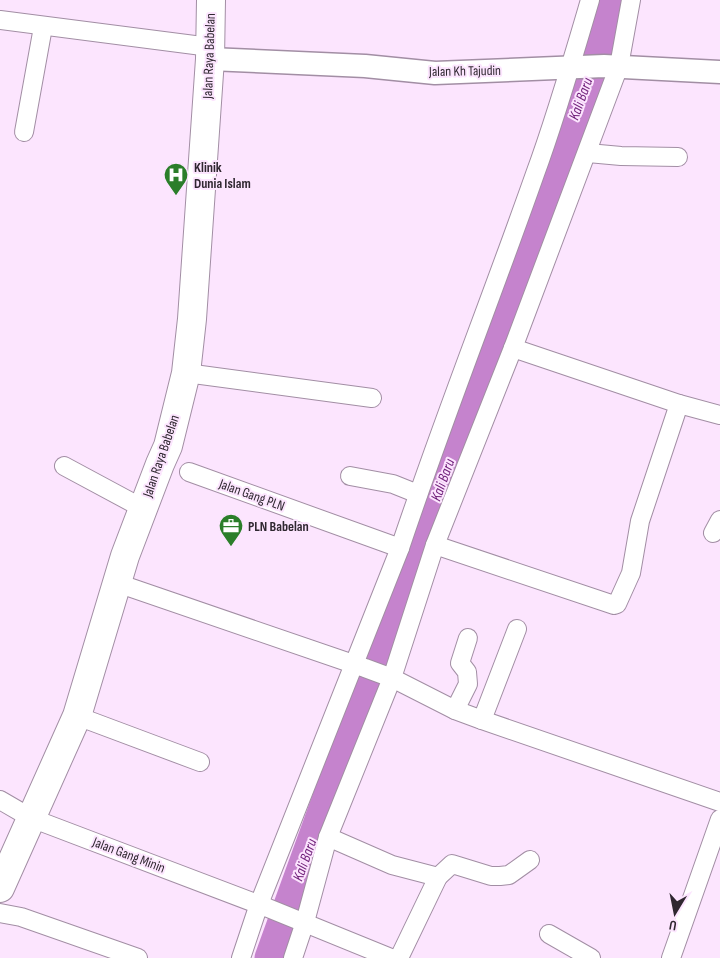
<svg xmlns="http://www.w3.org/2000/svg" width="720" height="958" font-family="'Sofia Sans Condensed',sans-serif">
<rect width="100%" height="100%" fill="#fce5fe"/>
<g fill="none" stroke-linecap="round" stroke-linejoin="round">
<polyline stroke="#c583cd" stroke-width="31" points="270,958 604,34 612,0"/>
<defs>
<g id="minor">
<polyline points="0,20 210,47"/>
<polyline points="24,132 43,27"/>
<polyline points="588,153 621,156 678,157"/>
<polyline points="513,348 679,404 720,415"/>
<polyline points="186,373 372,398"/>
<polyline points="64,466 144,509"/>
<polyline points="189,472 400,548"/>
<polyline points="350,476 393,484 418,494"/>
<polyline points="713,533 720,520"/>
<polyline points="435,545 614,605 617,604 631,573 640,521 679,404"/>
<polyline points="117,583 365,668 392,678 455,710 482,720 720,802"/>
<polyline points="455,710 468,684 467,672 460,663 468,638"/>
<polyline points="77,716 200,762"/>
<polyline points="482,720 517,629"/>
<polyline points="0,800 31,818 268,908 391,958"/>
<polyline points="328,837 392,865 438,877 452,864 491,876 500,876 509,875 530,860"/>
<polyline points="0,913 21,917 138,958"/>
<polyline points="549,934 591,958"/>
<path d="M241 958 259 904 400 548C442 422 491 299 535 174 556 117 573 58 590 0"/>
<polyline points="293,958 305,922 328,837 392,678 435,545 513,348 619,66 631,0"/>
<polyline points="399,958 438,877"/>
<polyline points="671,958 720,819"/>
</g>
<polyline id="tertiary" points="210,59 365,66 435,73 604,66 720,72"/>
<polyline id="primary" points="0,888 77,716 125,556 160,464 168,446 186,373 192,319 210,59 211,0"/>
</defs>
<use href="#minor" stroke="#a28ea4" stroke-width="20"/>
<use href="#tertiary" stroke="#a28ea4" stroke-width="25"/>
<use href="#primary" stroke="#a28ea4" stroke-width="30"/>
<use href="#minor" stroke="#fff" stroke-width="18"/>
<use href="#tertiary" stroke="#fff" stroke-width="22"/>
<use href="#primary" stroke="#fff" stroke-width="28"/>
</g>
<defs>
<symbol id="hospital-pin" viewBox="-11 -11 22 30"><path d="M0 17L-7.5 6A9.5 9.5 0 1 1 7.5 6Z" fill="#2b7e2a" stroke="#fce5fe"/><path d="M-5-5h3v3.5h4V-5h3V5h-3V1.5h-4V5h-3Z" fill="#fff"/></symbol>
<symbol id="office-pin" viewBox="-11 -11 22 30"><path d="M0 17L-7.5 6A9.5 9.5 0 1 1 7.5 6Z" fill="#2b7e2a" stroke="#fce5fe"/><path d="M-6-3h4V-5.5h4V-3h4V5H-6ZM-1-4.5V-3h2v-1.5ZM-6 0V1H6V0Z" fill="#fff"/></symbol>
</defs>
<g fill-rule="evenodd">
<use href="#hospital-pin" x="162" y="161" width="28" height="38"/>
<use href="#office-pin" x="217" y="512" width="28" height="38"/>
</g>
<g text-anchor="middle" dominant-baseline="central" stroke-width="4" stroke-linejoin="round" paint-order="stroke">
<g font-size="14" fill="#2f2730" stroke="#fce5fe">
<text transform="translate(209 56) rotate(-88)">Jalan Raya Babelan</text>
<text transform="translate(465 71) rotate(-1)">Jalan Kh Tajudin</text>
<text transform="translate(161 456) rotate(-71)">Jalan Raya Babelan</text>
<text transform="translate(252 495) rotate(20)">Jalan Gang PLN</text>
<text transform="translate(129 855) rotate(21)">Jalan Gang Minin</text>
</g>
<g font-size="14" font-weight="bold" fill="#2f2730" stroke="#fce5fe" text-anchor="start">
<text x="194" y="167">Klinik<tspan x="194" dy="16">Dunia Islam</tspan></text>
<text x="248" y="526">PLN Babelan</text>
</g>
<g font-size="15" font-style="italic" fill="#6e1e78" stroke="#fce5fe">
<text transform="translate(581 99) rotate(-70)">Kali Baru</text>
<text transform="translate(443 480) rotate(-70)">Kali Baru</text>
<text transform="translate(305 860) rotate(-70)">Kali Baru</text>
</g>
</g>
<g transform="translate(675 913) rotate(190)" stroke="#fce5fe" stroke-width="4" paint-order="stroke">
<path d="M0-4L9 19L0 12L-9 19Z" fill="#2f2730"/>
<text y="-8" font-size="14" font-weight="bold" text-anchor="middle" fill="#2f2730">U</text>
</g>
</svg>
